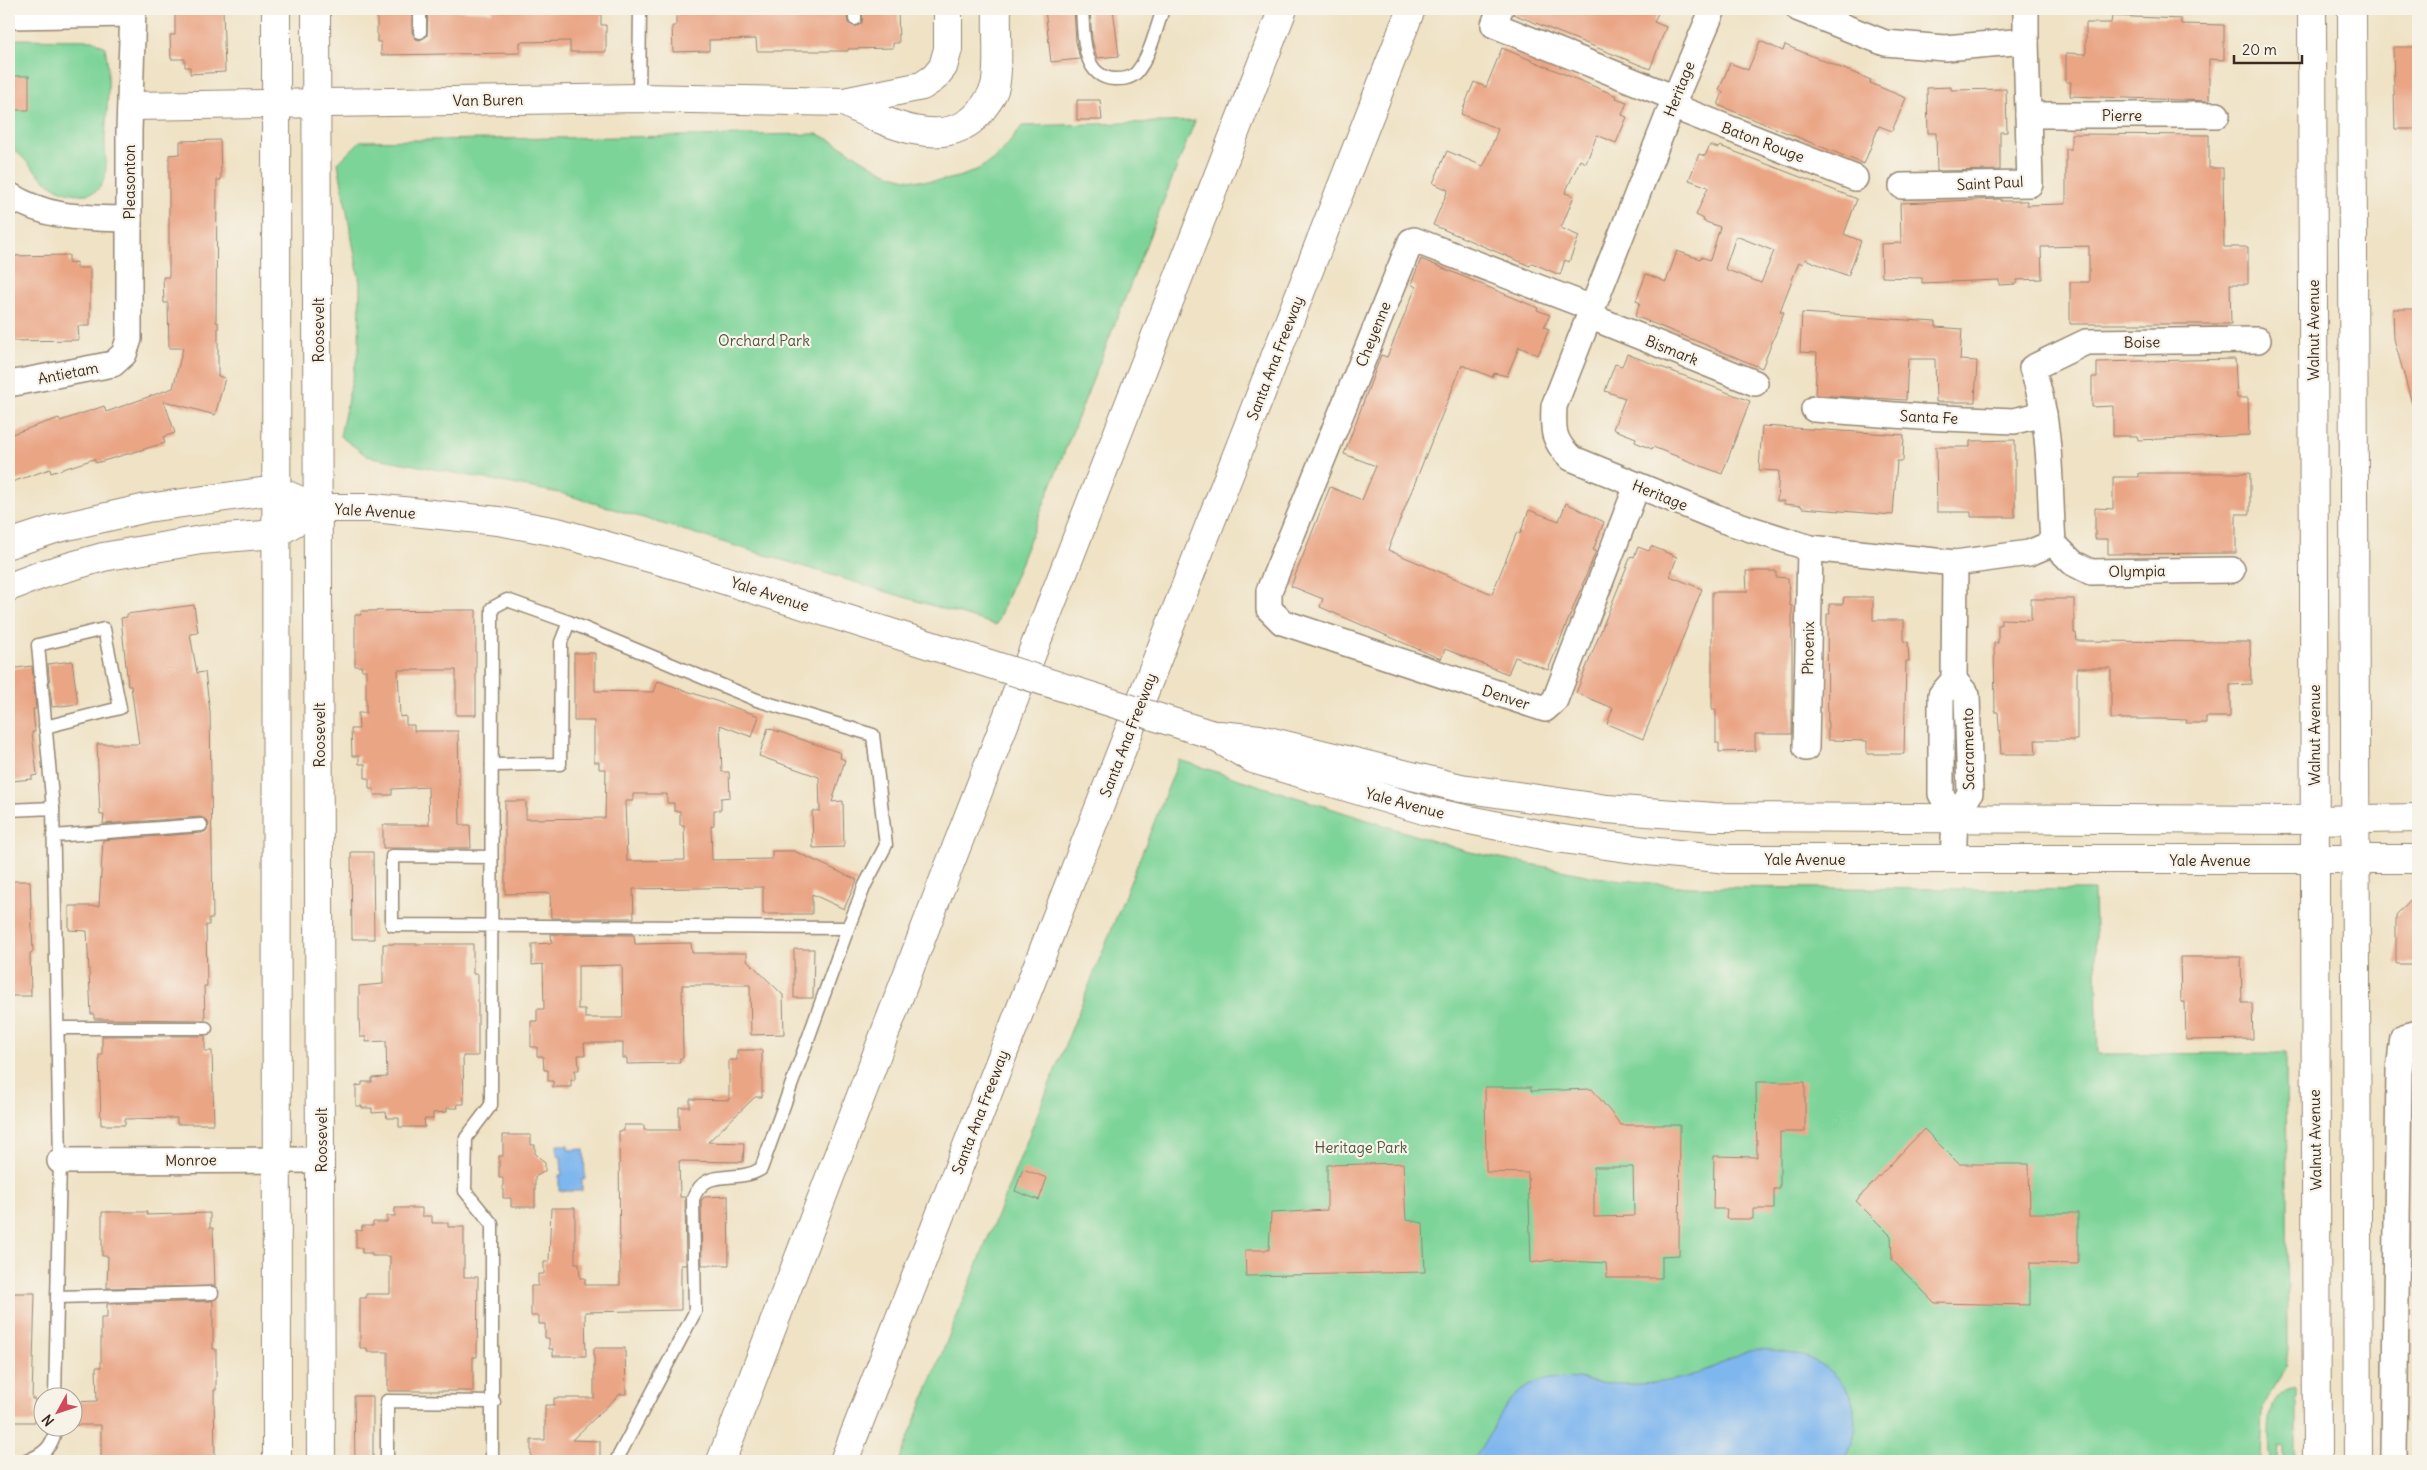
<svg xmlns="http://www.w3.org/2000/svg" width="2427" height="1470" font-family="Delius,sans-serif">
<rect width="100%" height="100%" fill="#f7f3e8"/>
<filter id="ink" filterUnits="userSpaceOnUse"><feTurbulence type="fractalNoise" baseFrequency=".02" numOctaves="2"/><feDisplacementMap in="SourceGraphic" scale="10" xChannelSelector="R" yChannelSelector="G"/><feConvolveMatrix kernelMatrix="1 2 1 2 8 2 1 2 1" color-interpolation-filters="sRGB"/></filter>
<filter id="wash" filterUnits="userSpaceOnUse"><feTurbulence type="fractalNoise" baseFrequency=".0096" numOctaves="4" result="noise"/><feDisplacementMap in="SourceGraphic" scale="20" xChannelSelector="R" yChannelSelector="G"/><feGaussianBlur stdDeviation="1.12" result="paint"/><feColorMatrix in="noise" values="0 0 0 0 0 0 0 0 0 0 0 0 0 0 0 0 0 1.4 0 .05"/><feComposite in="paint" operator="in"/></filter>
<g filter="url(#wash)">
<rect width="100%" height="100%" fill="#efe2c5"/>
<g fill="#7dd499" stroke="#5c7f5c">
<path d="M9 39 93 40 105 47C111 77 107 108 105 138 104 154 110 173 100 187 96 193 87 195 79 194 42 191 35 164 9 146Z"/>
<path d="M1195 121 996 625 564 494 367 456 340 436 359 348 360 283 338 163 360 141 817 134C839 142 856 157 877 168 915 189 965 185 998 155 1007 147 1015 135 1022 126Z"/>
<polygon points="1179,760 1465,851 1596,877 1688,887 2094,890 2098,1054 2286,1053 2288,1347 2286,1368 2269,1394 2263,1407 2261,1461 899,1461"/>
<path d="M2296 1388V1398L2294 1399 2296 1401V1461H2284V1448L2279 1447 2278 1461H2271C2268 1437 2264 1392 2296 1388Z"/>
</g>
<g fill="#7eb6ee" stroke="#5c7086">
<polygon points="557,1145 568,1145 568,1150 584,1149 585,1179 582,1179 582,1191 559,1191 559,1175 562,1175 561,1157 557,1156"/>
<path d="M1755 1349C1770 1350 1783 1350 1797 1354 1847 1369 1872 1415 1844 1461H1702L1677 1458 1661 1461H1470C1491 1442 1497 1408 1521 1391 1551 1368 1587 1383 1621 1384 1646 1385 1672 1382 1696 1374 1716 1367 1735 1356 1755 1349Z"/>
</g>
<g id="blocks">
<g fill="#eaa585" fill-rule="evenodd">
<polygon points="175,9 223,9 225,72 190,74 190,67 185,67 185,59 171,59 170,35 175,35"/>
<polygon points="377,9 412,9 412,32 416,39 420,40 427,36 428,9 492,12 492,9 598,9 601,10 601,25 606,25 606,52 570,52 570,41 520,42 520,53 381,55 381,42 377,42"/>
<polygon points="680,9 786,9 819,11 818,9 847,9 848,23 855,27 862,23 863,9 898,9 899,43 893,43 893,48 848,49 848,51 757,51 756,39 709,40 709,51 673,52 672,26 676,26 676,11 680,11"/>
<polygon points="1045,9 1074,9 1076,42 1080,59 1051,62"/>
<polygon points="1090,9 1113,9 1119,56 1097,58 1092,40"/>
<polygon points="1514,9 1660,9 1654,22 1666,27 1650,69 1513,14"/>
<polygon points="2112,16 2181,19 2181,24 2224,25 2224,60 2209,59 2209,101 2070,96 2071,82 2066,82 2066,53 2086,54 2086,23 2111,23"/>
<polygon points="1760,41 1783,51 1785,45 1871,80 1870,83 1906,98 1892,131 1879,126 1864,164 1718,105 1723,92 1719,90 1730,63 1748,70"/>
<polygon points="2393,47 2418,47 2418,129 2395,129"/>
<polygon points="1502,48 1617,96 1616,98 1627,102 1622,115 1627,117 1616,143 1597,135 1586,163 1580,160 1565,193 1574,196 1561,228 1579,236 1569,262 1565,260 1560,275 1532,263 1530,266 1433,225 1448,190 1433,183 1447,151 1483,166 1486,161 1498,129 1461,114 1474,82 1486,87"/>
<rect x="9" y="76" width="20" height="34"/>
<polygon points="1951,87 1951,90 2006,89 2007,132 2000,132 2000,170 1937,171 1936,133 1928,133 1927,88"/>
<polygon points="1077,100 1100,100 1102,120 1077,120"/>
<polygon points="2071,134 2209,135 2209,168 2223,168 2224,247 2248,247 2248,284 2230,284 2231,324 2070,324 2070,282 2089,282 2089,246 2041,247 2042,279 2017,280 2017,284 1999,285 1999,280 1922,283 1922,278 1882,277 1881,244 1901,243 1900,203 2001,199 2001,201 2027,201 2027,205 2066,204 2066,149 2071,150"/>
<polygon points="220,140 221,180 217,180 216,322 218,322 218,376 225,378 215,415 164,401 175,433 163,437 165,443 96,463 94,459 51,473 50,469 9,483 9,435 59,418 60,421 104,406 106,412 173,388 183,348 169,348 168,303 164,303 163,277 169,277 169,155 180,154 180,141"/>
<path d="M1710 145 1718 148 1720 146 1857 199 1844 234 1861 241 1848 276 1805 259 1803 264 1799 262 1780 311 1784 312 1762 368 1635 316 1640 303 1636 301 1646 274 1666 282 1677 251 1700 259 1701 257 1710 260 1720 227 1703 221 1704 219 1696 215 1708 187 1689 180 1699 154 1705 156ZM1736 236 1774 251 1761 283 1725 269Z"/>
<polygon points="69,255 69,263 77,262 77,268 90,268 90,326 78,326 79,340 9,341 9,256"/>
<polygon points="1421,259 1538,308 1537,310 1550,315 1544,327 1549,329 1538,355 1519,347 1507,376 1494,373 1492,377 1462,365 1388,550 1492,594 1517,532 1520,534 1529,510 1559,521 1566,503 1604,522 1593,550 1596,551 1548,670 1515,657 1508,674 1445,649 1441,659 1320,607 1323,599 1291,586 1330,487 1362,500 1376,466 1344,454 1381,355 1387,357 1416,287 1411,284"/>
<polygon points="2393,309 2418,309 2418,406 2413,407 2394,339"/>
<polygon points="1802,313 1936,322 1936,327 1962,329 1960,360 1977,361 1975,402 1936,402 1935,359 1908,359 1906,400 1815,395 1817,353 1800,352"/>
<polygon points="1627,354 1750,401 1722,474 1653,447 1652,449 1635,442 1636,438 1613,429 1625,398 1605,391 1615,364 1622,366"/>
<polygon points="2235,359 2237,398 2248,398 2249,435 2138,440 2137,436 2113,436 2113,406 2092,407 2092,377 2097,377 2097,362"/>
<polygon points="1762,426 1904,435 1903,461 1897,461 1893,515 1802,508 1802,506 1784,504 1784,501 1777,501 1779,471 1759,470"/>
<polygon points="2015,440 2015,517 1971,517 1971,512 1937,512 1936,447 1970,447 1970,441"/>
<polygon points="2139,473 2250,473 2250,514 2236,514 2236,553 2108,554 2108,539 2095,539 2095,508 2113,509 2113,477 2139,477"/>
<polygon points="1651,546 1677,557 1670,576 1702,589 1643,739 1607,724 1613,708 1576,693 1631,556 1634,557 1638,547 1649,551"/>
<polygon points="1746,571 1776,571 1776,577 1788,578 1790,606 1792,606 1792,734 1755,734 1755,751 1719,752 1719,743 1716,743 1716,710 1712,710 1712,592 1747,592"/>
<polygon points="1844,597 1873,597 1873,620 1904,620 1904,642 1908,642 1909,661 1906,661 1904,754 1867,754 1867,741 1828,740 1827,614 1830,614 1829,604 1843,604"/>
<polygon points="2031,599 2074,599 2074,633 2076,633 2077,641 2250,642 2251,684 2230,685 2230,717 2206,717 2206,723 2186,723 2187,720 2160,719 2111,719 2111,668 2077,668 2077,740 2035,740 2036,754 2001,754 1998,712 1995,712 1994,643 1998,643 1998,625 2001,625 2001,619 2031,620"/>
<polygon points="194,605 198,633 190,634 197,673 205,672 210,712 213,918 209,918 209,925 206,925 207,986 204,986 205,1020 94,1019 94,1014 91,1014 87,931 69,930 69,906 99,906 103,840 202,833 206,831 209,825 207,820 200,817 103,824 104,815 100,815 97,744 139,744 131,686 128,686 121,618 127,617 127,614"/>
<polygon points="456,610 476,610 476,715 456,715 456,670 398,670 400,717 406,716 406,725 414,725 414,731 458,731 460,825 470,825 471,848 383,848 383,825 429,825 428,787 392,789 392,795 374,795 374,789 369,789 369,778 365,778 365,764 359,764 359,756 352,756 351,729 359,729 358,713 366,713 366,670 362,670 361,666 355,666 355,615 361,615 361,611"/>
<path d="M574 653H595V691L654 692 658 681 759 716 752 737 720 725 722 772H729L730 797 721 798V810H714V825L711 826 712 860 772 859V851H794L857 880 844 909 812 894V914H763V887L633 889 634 918H551L550 893 505 894V801H526V819L605 818 606 769H599V762H594V721H574ZM633 794H667V803H674V811H680V825H684L685 860 627 861 625 801H633Z"/>
<polygon points="72,661 78,704 52,707 48,664"/>
<polygon points="32,666 36,709 33,709 35,732 32,732 37,775 32,776 32,779 12,781 9,753 9,669"/>
<polygon points="768,728 841,753 840,758 845,760 832,802 843,801 844,847 813,848 812,811 820,811 819,777 759,756"/>
<polygon points="351,852 373,852 374,939 352,939"/>
<polygon points="9,881 30,881 33,952 30,953 31,996 9,996"/>
<polygon points="2418,892 2418,964 2396,964 2396,915"/>
<path d="M551 934 634 935 635 944 691 943 692 953H747V960L783 995 784 1034 751 1035 750 985H682L683 1058H680V1063L627 1064V1058H623V1043H584L585 1055H578L579 1070H575V1080H571V1087H553V1081H548V1070H544L543 1056H537V1047H531V1021H537V1009H544L543 964 532 965V944L552 943ZM622 965 623 1018H585V1009H578V966Z"/>
<polygon points="383,944 473,944 473,974 478,974 478,1056 463,1056 464,1104 457,1104 458,1108 447,1108 447,1112 433,1113 433,1119 424,1119 425,1127 399,1127 399,1118 387,1118 386,1112 372,1113 372,1108 362,1108 362,1106 356,1106 356,1086 362,1085 362,1082 372,1082 372,1078 387,1077 386,1041 366,1042 366,1037 360,1037 359,1018 359,986 383,984"/>
<polygon points="794,949 814,949 813,998 794,998"/>
<polygon points="2180,957 2241,957 2242,1003 2252,1003 2253,1039 2186,1040 2185,1002 2181,1002"/>
<polygon points="102,1036 205,1036 205,1051 212,1051 214,1124 177,1124 177,1118 125,1119 125,1125 101,1125 99,1055 102,1055"/>
<polygon points="737,1050 762,1050 762,1097 755,1097 708,1142 744,1143 743,1162 679,1161 680,1197 685,1197 686,1265 681,1265 681,1310 585,1312 586,1356 553,1356 553,1349 549,1349 549,1338 545,1338 545,1324 539,1324 539,1316 531,1316 531,1286 538,1286 538,1274 544,1274 544,1262 549,1262 551,1208 575,1208 575,1263 579,1263 580,1278 585,1278 585,1285 620,1285 619,1131 624,1131 624,1125 644,1125 644,1130 679,1130 679,1107 690,1107 690,1099 729,1100 729,1060 737,1060"/>
<polygon points="1756,1082 1805,1082 1805,1132 1780,1132 1780,1189 1774,1189 1774,1209 1753,1209 1753,1219 1726,1219 1727,1209 1713,1209 1714,1156 1757,1157"/>
<path d="M1485 1087H1531V1091L1592 1089 1621 1125H1680L1679 1255 1662 1256V1278H1607L1606 1263 1550 1260 1531 1263 1528 1173 1486 1172ZM1594 1167H1633L1634 1216 1594 1217Z"/>
<polygon points="1924,1129 1959,1164 2029,1164 2030,1213 2078,1213 2078,1264 2030,1263 2030,1305 1935,1303 1892,1260 1891,1236 1856,1201"/>
<polygon points="503,1135 531,1135 531,1145 535,1145 535,1153 545,1163 545,1171 535,1177 535,1207 511,1207 511,1198 503,1198 503,1178 499,1178 499,1156 503,1156"/>
<polygon points="1403,1163 1406,1220 1423,1223 1425,1272 1246,1276 1245,1250 1269,1250 1271,1213 1327,1210 1327,1165"/>
<polygon points="1023,1169 1047,1178 1039,1200 1015,1191"/>
<polygon points="728,1196 729,1265 702,1265 701,1201 704,1197"/>
<polygon points="395,1208 422,1208 422,1216 432,1216 432,1223 448,1223 448,1227 464,1227 464,1277 478,1277 477,1357 473,1357 473,1391 388,1391 388,1352 367,1352 367,1348 360,1348 360,1298 366,1298 366,1294 390,1294 390,1256 372,1256 372,1253 362,1253 362,1248 356,1248 356,1230 362,1231 362,1226 373,1226 373,1222 387,1222 387,1216 395,1216"/>
<polygon points="102,1212 147,1212 147,1215 210,1213 210,1228 213,1228 215,1286 107,1288 108,1256 102,1256"/>
<polygon points="9,1293 35,1293 32,1399 35,1399 35,1422 10,1422"/>
<polygon points="213,1301 213,1349 216,1349 216,1390 214,1390 215,1461 169,1461 169,1459 101,1461 101,1425 72,1425 72,1402 97,1401 96,1367 101,1367 101,1318 107,1318 107,1304"/>
<polygon points="594,1348 625,1348 626,1394 620,1394 572,1440 600,1441 600,1459 553,1459 545,1461 545,1459 531,1459 531,1440 545,1440 545,1405 554,1405 554,1398 594,1398"/>
<polygon points="354,1396 373,1396 373,1461 355,1461"/>
</g>
</g>
</g>
<g filter="url(#ink)">
<use href="#blocks" fill-opacity="0" stroke="#958672" stroke-width="1"/>
<g fill="none" stroke-linecap="round" stroke-linejoin="round">
<defs>
<g id="lane">
<polyline points="855,9 855,19"/>
<path d="M1082 9C1084 33 1081 77 1114 79 1122 79 1130 79 1136 73 1150 57 1156 29 1163 9"/>
<polyline points="420,32 420,9"/>
<polyline points="639,98 640,9"/>
<polyline points="45,727 120,708 104,629 38,645 53,808"/>
<polyline points="492,765 560,764 561,642 569,622"/>
<polyline points="9,810 53,808 60,1161 55,1398"/>
<polyline points="53,836 201,825"/>
<polyline points="491,857 392,856 392,925 848,928 865,885 886,845 873,735 757,700 569,622 507,600 492,608 491,1105 466,1138 465,1191 492,1224 492,1461"/>
<polyline points="58,1028 206,1028"/>
<polyline points="57,1297 212,1293"/>
<path d="M26 1461C42 1455 54 1447 55 1428"/>
<polyline points="387,1461 387,1401 494,1402"/>
<path d="M616 1461 695 1312 693 1199C706 1165 734 1185 761 1169L848 928"/>
</g>
<g id="street">
<polyline points="1500,9 1494,25 1675,98"/>
<path d="M1713 9 1675 98 1554 406C1553 430 1552 440 1571 458L1723 520 1810 548 1955 563 2029 553 2053 543C2049 485 2052 423 2032 368L2086 342 2258 340"/>
<polyline points="1799,9 1885,43 1945,48 2026,41 2026,9"/>
<polyline points="9,16 132,14"/>
<polyline points="1672,106 1855,178"/>
<polyline points="2028,115 2217,115"/>
<polyline points="1902,186 2030,184 2026,41"/>
<path d="M9 195C47 219 85 218 129 219"/>
<polyline points="1592,308 1414,240 1411,241 1269,591 1269,609 1282,622 1545,709 1555,700 1637,486"/>
<polyline points="1589,316 1755,383"/>
<polyline points="9,384 113,364 124,354 129,339 129,131 133,9"/>
<polyline points="1814,409 1921,417 2014,421 2044,414"/>
<polyline points="2053,543 2073,563 2091,572 2232,570"/>
<polyline points="1955,563 1954,680 1941,695 1941,794 1955,819"/>
<polyline points="1806,748 1810,548"/>
<polyline points="1953,860 1955,819 1970,793 1967,695 1954,680"/>
<polyline points="60,1161 321,1160"/>
<polyline points="2396,1461 2394,1456 2399,1071 2403,1037 2418,1033"/>
</g>
<g id="secondary">
<polyline points="276,9 277,1461"/>
<polyline points="316,9 321,1461"/>
<polyline points="2312,9 2317,1461"/>
<polyline points="2352,9 2358,1461"/>
<path d="M844 102C882 121 945 154 980 112 987 103 995 93 996 81 999 58 996 32 997 9"/>
<polyline points="132,106 639,98 844,102 922,86 934,78 943,67 948,49 948,9"/>
<polyline points="9,544 58,528 147,508 275,490 318,508 374,508 498,521 557,532 686,568 952,652"/>
<polyline points="9,587 44,574 103,557 201,540 275,534 318,508"/>
<polyline points="1210,734 1253,759 1427,811 1556,838 1648,851 1728,859 2418,859"/>
<polyline points="1219,735 1260,739 1461,788 1607,809 1714,817 2313,820 2418,818"/>
</g>
<g id="highway">
<polyline points="721,1461 944,879 1283,9"/>
<polyline points="844,1461 1411,9"/>
</g>
</defs>
<use href="#lane" stroke="#958672" stroke-width="15"/>
<use href="#street" stroke="#958672" stroke-width="28"/>
<use href="#secondary" stroke="#958672" stroke-width="30"/>
<use href="#highway" stroke="#958672" stroke-width="30"/>
<use href="#lane" stroke="#fff" stroke-width="12"/>
<use href="#street" stroke="#fff" stroke-width="25"/>
<use href="#secondary" stroke="#fff" stroke-width="28"/>
<use href="#highway" stroke="#fff" stroke-width="28"/>
<defs>
<polyline id="secondary-bridge" points="952,652 1210,734"/>
</defs>
<use href="#secondary-bridge" stroke="#958672" stroke-width="30" stroke-linecap="butt"/>
<use href="#secondary-bridge" stroke="#fff" stroke-width="28"/>
</g>
</g>
<g text-anchor="middle" dominant-baseline="central" stroke-width="4.5" stroke-linejoin="round" paint-order="stroke">
<g font-size="15" fill="#3b2a1e" stroke="#f7f3e8">
<text transform="translate(1679 89) rotate(-68)">Heritage</text>
<text transform="translate(488 100) rotate(-1)">Van Buren</text>
<text x="2122" y="115">Pierre</text>
<text transform="translate(1763 142) rotate(21)">Baton Rouge</text>
<text transform="translate(129 182) rotate(-90)">Pleasonton</text>
<text transform="translate(1990 183) rotate(-3)">Saint Paul</text>
<text transform="translate(318 330) rotate(-90)">Roosevelt</text>
<text transform="translate(2313 330) rotate(-90)">Walnut Avenue</text>
<text transform="translate(1373 334) rotate(-68)">Cheyenne</text>
<text transform="translate(2142 342) rotate(-1)">Boise</text>
<text transform="translate(1672 350) rotate(22)">Bismark</text>
<text transform="translate(1275 358) rotate(-69)">Santa Ana Freeway</text>
<text transform="translate(68 373) rotate(-11)">Antietam</text>
<text transform="translate(1929 417) rotate(3)">Santa Fe</text>
<text transform="translate(1660 495) rotate(22)">Heritage</text>
<text transform="translate(375 511) rotate(3)">Yale Avenue</text>
<text transform="translate(2137 571) rotate(-1)">Olympia</text>
<text transform="translate(770 594) rotate(18)">Yale Avenue</text>
<text transform="translate(1808 648) rotate(-89)">Phoenix</text>
<text transform="translate(1506 697) rotate(18)">Denver</text>
<text transform="translate(319 735) rotate(-90)">Roosevelt</text>
<text transform="translate(1128 735) rotate(-69)">Santa Ana Freeway</text>
<text transform="translate(2314 735) rotate(-90)">Walnut Avenue</text>
<text transform="translate(1968 749) rotate(-91)">Sacramento</text>
<text transform="translate(1405 803) rotate(15)">Yale Avenue</text>
<text x="1805" y="859">Yale Avenue</text>
<text x="2210" y="860">Yale Avenue</text>
<text transform="translate(980 1112) rotate(-69)">Santa Ana Freeway</text>
<text transform="translate(321 1140) rotate(-90)">Roosevelt</text>
<text transform="translate(2315 1140) rotate(-91)">Walnut Avenue</text>
<text transform="translate(191 1160) rotate(-1)">Monroe</text>
</g>
<g font-size="15" fill="#4c543d" stroke="#f7f3e8">
<text x="764" y="340">Orchard Park</text>
<text x="1361" y="1147">Heritage Park</text>
</g>
</g>
<rect width="2427" height="1470" fill="none" stroke="#f7f3e8" stroke-width="30"/>
<g transform="translate(58 1412) rotate(230)"><circle r="24" fill="#f7f3e8" stroke="#aca397"/>
<path d="M0-4L9 19L0 12L-9 19Z" fill="#d1495b"/>
<text y="-8" font-size="14" font-weight="bold" text-anchor="middle" fill="#3b2a1e">N</text>
</g>
<path d="M2234 55v8h68v-8" fill="none" stroke="#3b2a1e" stroke-width="2.5"/>
<text x="2242" y="55" font-size="15" fill="#3b2a1e" stroke="#f7f3e8" stroke-width="4" paint-order="stroke">20 m</text>
</svg>
